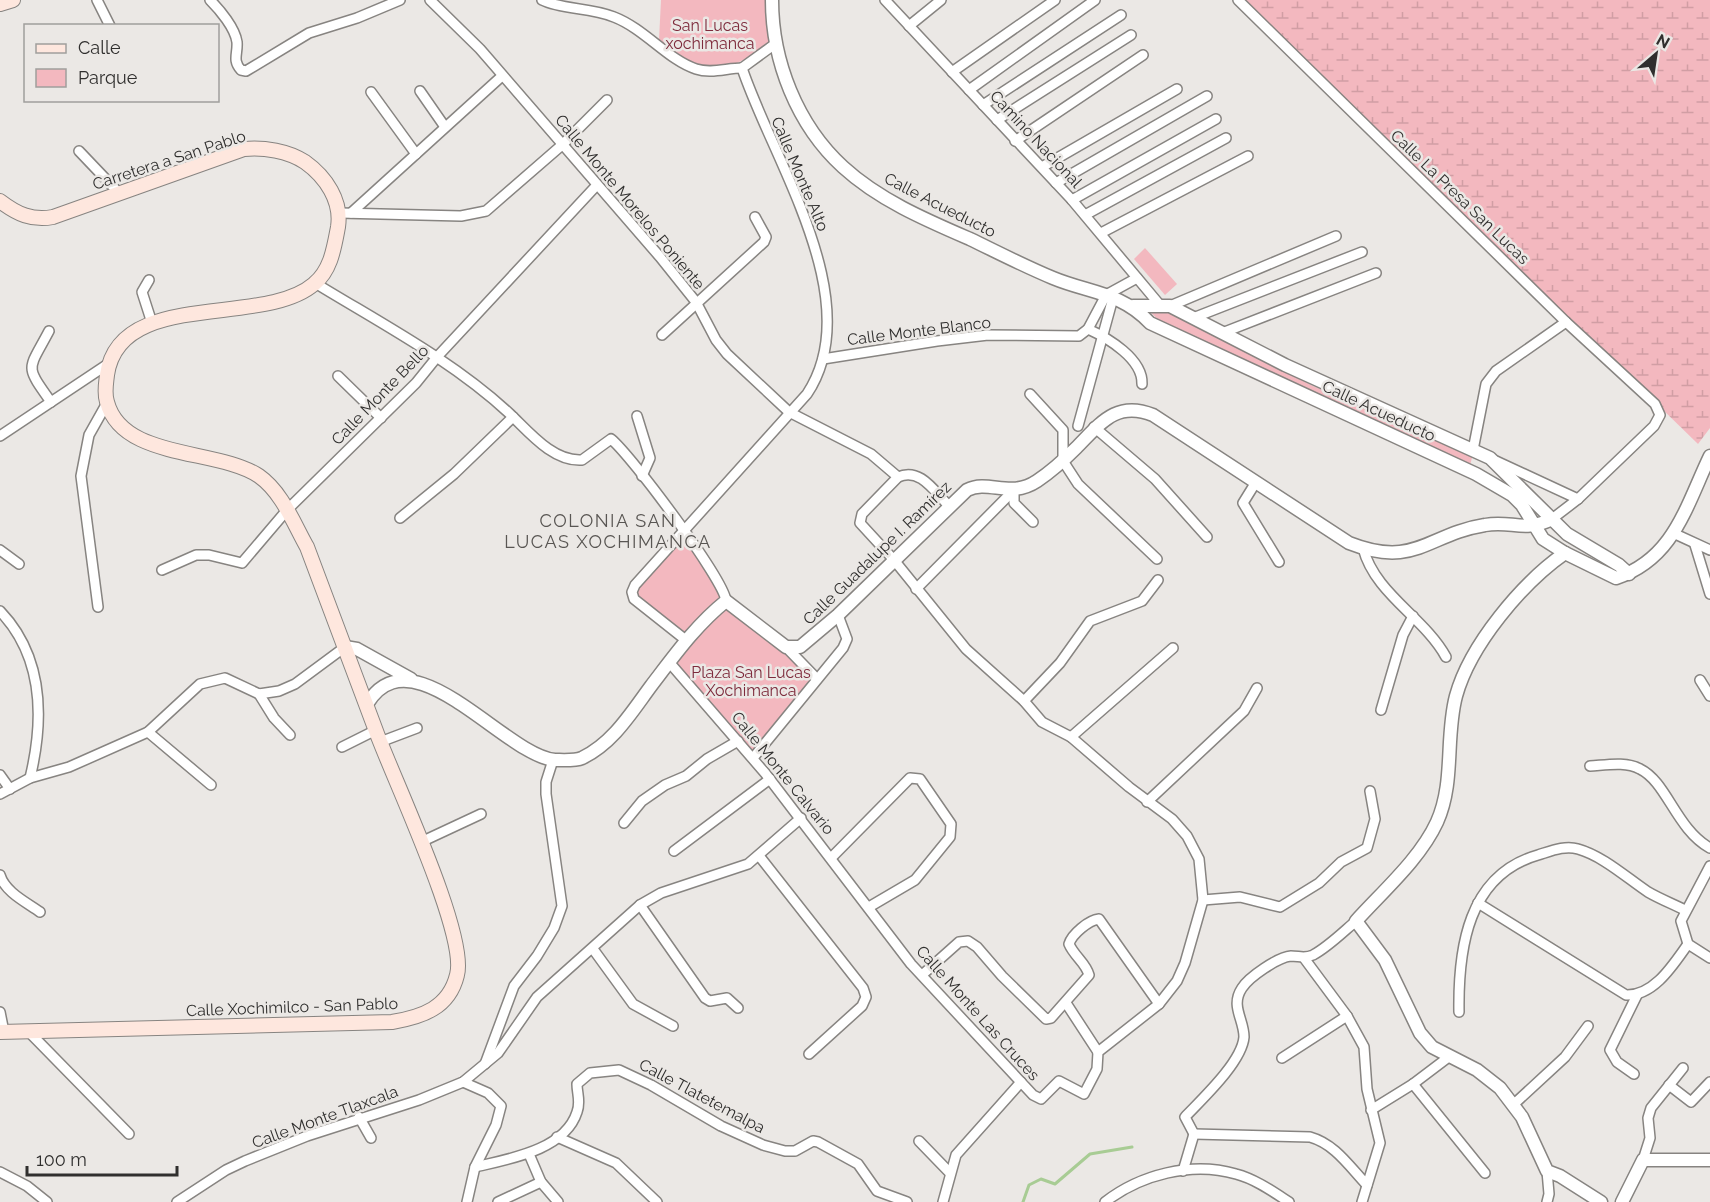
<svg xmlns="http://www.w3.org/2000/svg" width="1710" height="1202" font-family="Raleway,sans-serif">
<defs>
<pattern id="wetland-marsh" width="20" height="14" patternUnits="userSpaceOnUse" patternTransform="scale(1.5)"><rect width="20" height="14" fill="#f3b8bf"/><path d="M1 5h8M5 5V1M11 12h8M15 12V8" fill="none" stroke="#d19ea4"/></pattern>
</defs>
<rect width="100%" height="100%" fill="#ebe8e5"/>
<polygon fill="url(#wetland-marsh)" points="1242,0 1710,0 1710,428 1698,444"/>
<g fill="#f3b8bf">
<path d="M661 0H765L769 44C721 77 705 76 659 40Z"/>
<polygon points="1145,248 1177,284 1165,295 1134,259"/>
<polygon points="1148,310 1169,312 1313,386 1473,454 1469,469 1164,325"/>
<polygon points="684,530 725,593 817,679 753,758 669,662 687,642 634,599 635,585"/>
</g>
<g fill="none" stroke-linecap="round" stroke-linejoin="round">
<polyline stroke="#a8cc94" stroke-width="3" points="1023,1202 1029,1185 1041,1179 1055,1184 1090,1154 1132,1147"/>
<defs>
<g id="minor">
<polyline points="97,0 110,26"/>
<path d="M210 0C220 10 235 28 237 42 238 54 232 60 241 70L246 71 309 33 357 18 400 0"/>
<path d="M430 0 480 49 660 257 696 302 716 340 727 354 789 412 871 454 898 477C920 467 934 491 949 506"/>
<path d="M542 0C562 10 590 7 614 17 645 29 668 60 696 69 711 74 727 68 742 68"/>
<polyline points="885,0 1072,200 1159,304"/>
<polyline points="1238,0 1566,322 1655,404 1660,415 1654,426 1578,499 1552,519"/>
<polyline points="909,26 941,0"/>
<polyline points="952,72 1055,0"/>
<polyline points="969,90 1095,0"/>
<polyline points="420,91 445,127"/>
<polyline points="371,92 416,154"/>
<polyline points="983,105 1121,15"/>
<polyline points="997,120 1131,35"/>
<polyline points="1015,141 1143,55"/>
<polyline points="79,151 119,193"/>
<polyline points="1042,167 1177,89"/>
<polyline points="1056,183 1207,96"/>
<polyline points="1072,200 1216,119"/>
<polyline points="340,213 461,216 486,211 562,145 607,100"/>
<polyline points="351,213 502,76"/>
<polyline points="1085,215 1226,138"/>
<polyline points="1101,233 1248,156"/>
<polyline points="149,280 142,292 152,323"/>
<path d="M315 283C382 324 453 361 510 414 529 432 553 462 582 460L611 439C631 455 725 581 726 601"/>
<polyline points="1170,306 1336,236"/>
<polyline points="1193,318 1362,252"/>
<path d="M1088 329C1108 338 1143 359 1142 384"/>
<path d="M49 331C28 371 24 364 51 402"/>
<polyline points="1222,333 1376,273"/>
<polyline points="662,335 764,242 766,237 755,217"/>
<polyline points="823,359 937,341 988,335 1079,336 1088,329 1106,295 1137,278"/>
<polyline points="338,376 381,418"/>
<polyline points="1030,394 1063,430 1063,461 1078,484 1157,559"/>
<polyline points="637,416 650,458 642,476"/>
<polyline points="1078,426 1113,298"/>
<polyline points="1094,427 1155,479 1207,537"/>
<polyline points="0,436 108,364"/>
<polyline points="1473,450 1486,384 1496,371 1566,322"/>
<polyline points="1496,461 1578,499"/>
<polyline points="1256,482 1243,503 1279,562"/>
<polyline points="1014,490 1014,503 1033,522"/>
<polyline points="400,518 454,474 513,417"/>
<polyline points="1673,533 1710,550"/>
<polyline points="1695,545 1710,594"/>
<path d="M1363 548C1375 594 1424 617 1446 657"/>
<polyline points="0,550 19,564"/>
<polyline points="162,570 196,555 209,555 242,563 287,510 416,383 437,357 596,186"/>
<polyline points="916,589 1014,490"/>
<polyline points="98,607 81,476 89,435 107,403"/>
<path d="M0 611C44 657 44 720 30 778"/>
<path d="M687 641 634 599 632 592 635 585 807 394C869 301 772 159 742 68L775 44"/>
<polyline points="786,647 817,679"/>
<polyline points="669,662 765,773 911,964 1033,1095 1041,1099 1059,1081 1084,1094 1097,1069 1098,1052 1159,1004 1177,981 1185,963 1203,900 1199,859 1187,836 1172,819 1129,787 1071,737 1042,722 1024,701 966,649 894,560 860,523 862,514 898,477"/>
<polyline points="1700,680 1710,696"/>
<polyline points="259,694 274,718 290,735"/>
<polyline points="1024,701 1060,663 1090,621 1142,601 1158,580"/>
<polyline points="1381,710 1403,635 1413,616"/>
<polyline points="148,732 211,785"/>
<polyline points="1071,737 1173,648"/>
<polyline points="380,742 417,728"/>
<polyline points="342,747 376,730"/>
<polyline points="753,758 843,648 847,639 838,615"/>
<path d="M1590 766C1606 765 1626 761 1640 769 1667 782 1676 829 1710 848"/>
<polyline points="0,775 10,789"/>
<polyline points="0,794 30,778 69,767 148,732 200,684 225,678 259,694 279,691 295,684 345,647"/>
<polyline points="1147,802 1244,711 1257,688"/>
<polyline points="624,823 642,801 665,785 686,776 707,759 738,741"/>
<polyline points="421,842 481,814"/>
<polyline points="674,851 770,779"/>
<polyline points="760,857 863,988 866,997 862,1006 809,1054"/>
<polyline points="832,857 910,778 920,779 951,824 950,837 915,880 869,907"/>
<polyline points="1710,866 1681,921 1688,944 1710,958"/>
<path d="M0 875C5 892 26 902 40 912"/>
<polyline points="1203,900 1240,897 1280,907 1319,883 1341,862 1367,848 1375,819 1370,791"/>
<path d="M1478 903 1626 995C1654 996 1673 965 1688 944"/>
<polyline points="640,905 705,998 710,1001 727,998 738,1008"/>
<polyline points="593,949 633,1004 673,1026"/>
<polyline points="1304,958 1347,1016 1364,1047 1367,1089 1380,1143 1362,1202"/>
<path d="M922 975 959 942 968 941 977 947 1002 976 1046 1019 1051 1018 1089 975C1086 963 1074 956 1069 944 1072 934 1089 920 1099 919L1159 1004"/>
<polyline points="1066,1003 1098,1052"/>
<polyline points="0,1012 4,1032"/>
<path d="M1459 1012C1458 948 1468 875 1538 855 1551 851 1565 845 1578 849 1603 856 1627 878 1648 892 1660 899 1673 904 1685 910"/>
<polyline points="29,1032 129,1134"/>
<polyline points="1282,1058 1347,1016"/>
<polyline points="485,1064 514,986 537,956 554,928 562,906 546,794 546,782 553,760"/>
<polyline points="1634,1074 1617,1062 1610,1050 1637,995"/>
<polyline points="463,1082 488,1093 501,1106 496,1125 475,1167 467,1202"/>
<polyline points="1413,1084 1485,1173"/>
<polyline points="1669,1085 1691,1102 1710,1082"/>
<polyline points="1513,1105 1565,1057 1588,1026"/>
<polyline points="1371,1110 1413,1084 1450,1056"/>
<polyline points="359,1117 371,1138"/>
<path d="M1194 1134 1185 1117C1202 1099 1242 1062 1244 1037 1244 1019 1230 1006 1242 988 1249 977 1278 957 1291 956 1299 956 1305 959 1313 955 1328 947 1343 932 1356 921"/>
<path d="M1194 1134 1310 1137C1335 1144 1349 1166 1367 1185"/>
<polyline points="557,1137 616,1163 657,1202"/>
<polyline points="919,1141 950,1173"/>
<polyline points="529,1154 541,1182 558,1202"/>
<polyline points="1643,1160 1650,1138 1648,1118 1651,1108 1683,1068"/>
<path d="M475 1167C509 1159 565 1150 577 1112 581 1102 577 1094 577 1084L590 1073 619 1070 651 1085 721 1126 763 1145 785 1151H795L813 1141 818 1142 858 1164 877 1191 907 1202"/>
<polyline points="1183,1171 1194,1134"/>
<polyline points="1547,1171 1549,1194 1547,1202"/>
<polyline points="0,1172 27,1186 47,1202"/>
<polyline points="177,1202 226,1170 245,1161 307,1136 419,1100 463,1082 498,1053 537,997 640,905 661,893 748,864 801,818"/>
<polyline points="498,1202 541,1182"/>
<polyline points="943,1202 956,1155 1021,1082"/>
<path d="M1105 1202C1140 1175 1191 1161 1236 1174 1255 1179 1272 1191 1289 1202"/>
</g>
<g id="tertiary">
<path d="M772 0C772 61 797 125 843 167 879 200 926 220 970 239 997 252 1024 266 1053 278 1089 293 1121 292 1150 323L1476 474 1512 495 1522 505 1543 539 1565 553 1616 578C1674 559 1686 506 1710 456"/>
<polyline points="1133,306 1170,306 1285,365 1490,458 1567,534 1619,565 1629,574"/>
<path d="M1565 553C1522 583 1470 645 1456 696 1445 737 1455 782 1437 822 1420 859 1383 891 1356 921L1385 960 1420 1033 1432 1047 1477 1070 1500 1088 1522 1117 1547 1171 1560 1176 1601 1202"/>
<polyline points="345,647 357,649 411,679"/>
<path d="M367 704C412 630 505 756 555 760 562 760 575 761 582 758 613 743 631 713 651 686 674 656 696 625 726 601L786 647H800L838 615 967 490C989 479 1010 499 1037 481 1052 471 1064 460 1076 448 1100 424 1116 400 1153 415L1349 543C1415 569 1428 534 1485 525 1512 520 1523 533 1552 519"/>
<polyline points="1622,1202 1643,1160 1710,1160"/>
</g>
<g id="secondary">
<polyline points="0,4 13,0"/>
<path d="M0 201C17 214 32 221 53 217L244 149C264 147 288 151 305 162 326 177 342 201 338 227 334 248 331 270 314 284 263 328 119 288 107 375 106 384 104 393 107 402 122 460 217 448 259 476 282 492 294 524 307 547 330 608 353 669 376 731 393 778 468 935 457 975 449 1008 422 1017 392 1022L0 1032"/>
</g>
</defs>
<use href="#minor" stroke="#878481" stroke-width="12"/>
<use href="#tertiary" stroke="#878481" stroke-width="15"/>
<use href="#secondary" stroke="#878481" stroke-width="16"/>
<use href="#minor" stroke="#fff" stroke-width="9"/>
<use href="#tertiary" stroke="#fff" stroke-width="12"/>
<use href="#secondary" stroke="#fee7de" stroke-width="14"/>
</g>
<g text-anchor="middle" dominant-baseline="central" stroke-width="5" stroke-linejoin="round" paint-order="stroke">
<g font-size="16" fill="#7e2b3c" stroke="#ebe8e5">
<text x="710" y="25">San Lucas<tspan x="710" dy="18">xochimanca</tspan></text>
<text x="751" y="672">Plaza San Lucas<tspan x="751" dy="18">Xochimanca</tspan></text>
</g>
<g font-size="16" fill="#302f2e" stroke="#ebe8e5">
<text transform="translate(1036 139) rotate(47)">Camino Nacional</text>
<text transform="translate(169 160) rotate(-18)">Carretera a San Pablo</text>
<text transform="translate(800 174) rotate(67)">Calle Monte Alto</text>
<text transform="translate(1460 197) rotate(44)">Calle La Presa San Lucas</text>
<text transform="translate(630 202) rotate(50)">Calle Monte Morelos Poniente</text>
<text transform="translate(940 205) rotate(27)">Calle Acueducto</text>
<text transform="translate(919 331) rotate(-7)">Calle Monte Blanco</text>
<text transform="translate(380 395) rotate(-46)">Calle Monte Bello</text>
<text transform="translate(1379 411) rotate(25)">Calle Acueducto</text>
<text transform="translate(877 553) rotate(-44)">Calle Guadalupe I. Ramírez</text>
<text transform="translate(783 773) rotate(51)">Calle Monte Calvario</text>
<text transform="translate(292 1007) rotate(-2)">Calle Xochimilco - San Pablo</text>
<text transform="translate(978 1013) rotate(48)">Calle Monte Las Cruces</text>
<text transform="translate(702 1096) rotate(28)">Calle Tlatetemalpa</text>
<text transform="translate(325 1117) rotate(-20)">Calle Monte Tlaxcala</text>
</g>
<g font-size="18" letter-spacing="1.5" fill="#595653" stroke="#ebe8e5">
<text x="608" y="520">COLONIA SAN<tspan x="608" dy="21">LUCAS XOCHIMANCA</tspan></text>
</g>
</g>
<rect x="24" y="24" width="195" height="78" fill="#ebe8e5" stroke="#a09e9c" stroke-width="1.5"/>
<rect x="36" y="44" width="30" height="9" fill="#fee7de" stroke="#a09e9c" stroke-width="1.5"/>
<text x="78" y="54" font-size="18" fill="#302f2e">Calle</text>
<rect x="36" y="69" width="30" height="18" fill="#f3b8bf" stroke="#a09e9c" stroke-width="1.5"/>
<text x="78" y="84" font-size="18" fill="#302f2e">Parque</text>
<g transform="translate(1656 54) rotate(29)" stroke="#ebe8e5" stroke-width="4.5" paint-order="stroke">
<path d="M0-4.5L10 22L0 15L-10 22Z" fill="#302f2e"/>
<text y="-9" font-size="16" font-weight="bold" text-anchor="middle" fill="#302f2e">N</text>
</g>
<path d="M27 1166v9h150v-9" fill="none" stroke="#302f2e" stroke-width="3"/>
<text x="36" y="1166" font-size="18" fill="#302f2e" stroke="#ebe8e5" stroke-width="4.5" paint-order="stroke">100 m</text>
</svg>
